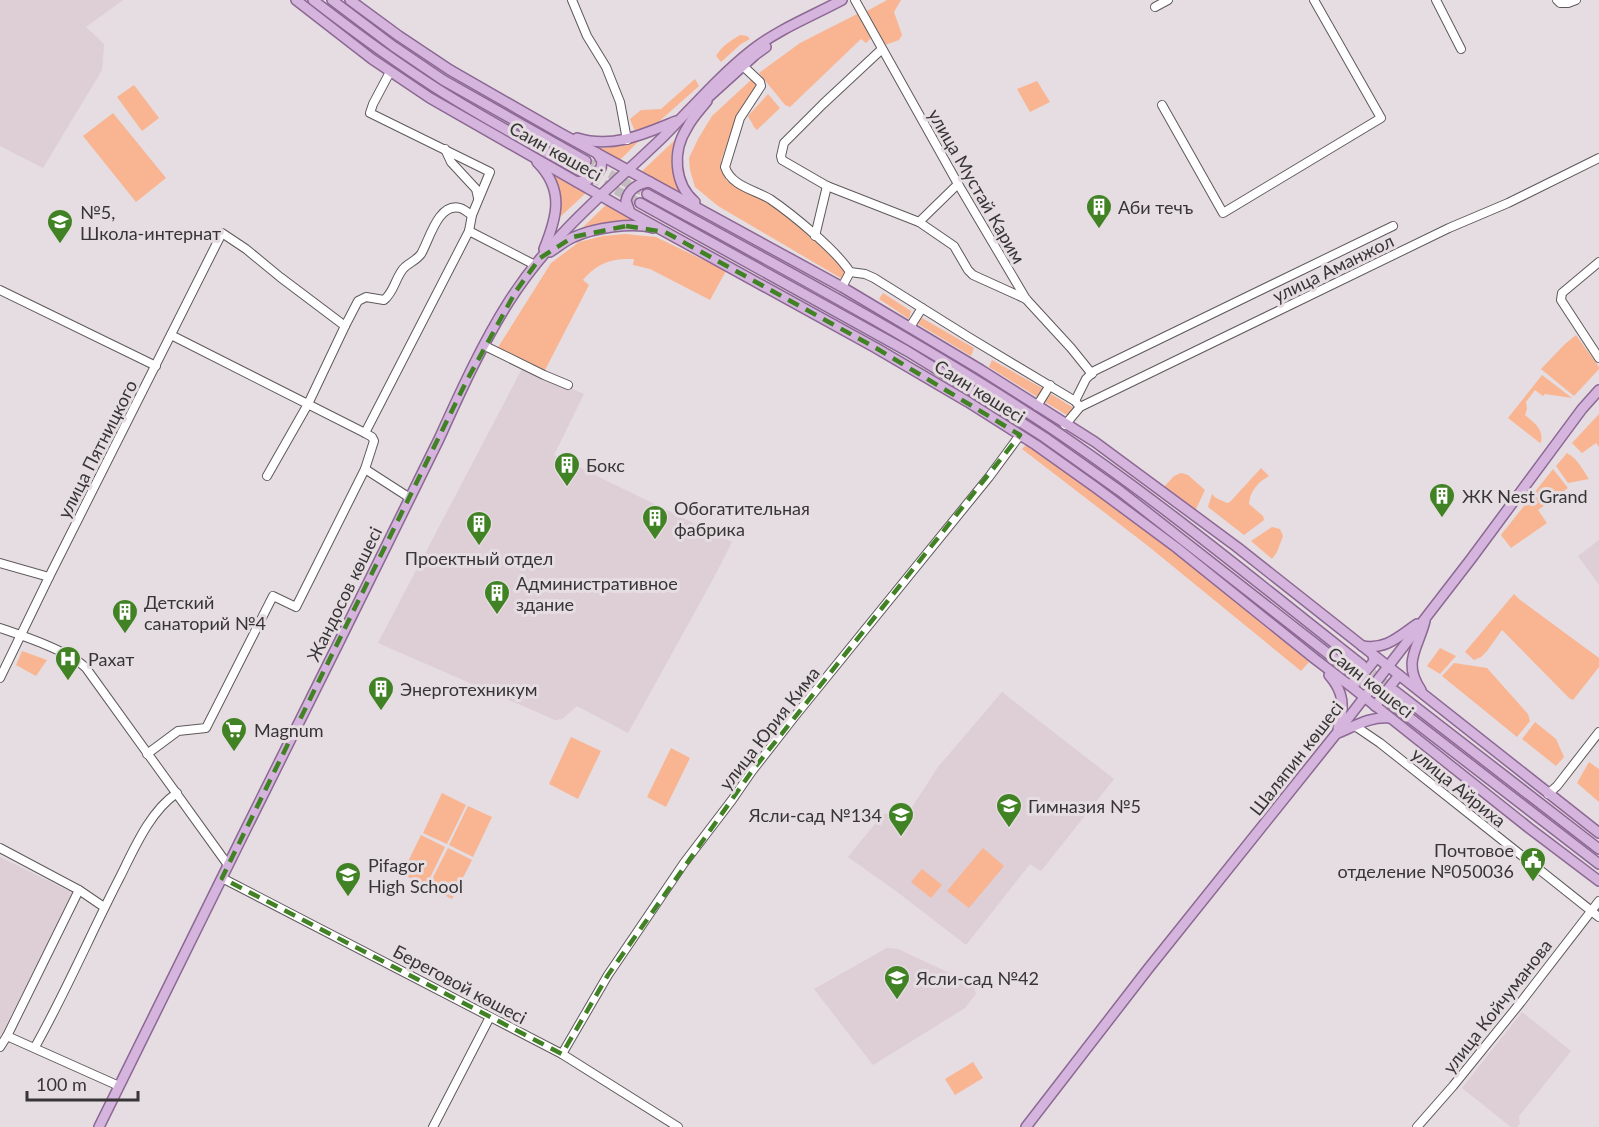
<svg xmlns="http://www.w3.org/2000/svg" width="1599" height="1127" font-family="Lato,sans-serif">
<rect width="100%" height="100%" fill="#e5dde1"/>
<g fill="#deced5">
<polygon points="0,0 123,0 86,27 104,44 102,70 43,168 0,146"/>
<polygon points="523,367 584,394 554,455 732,542 712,581 628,733 577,706 562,719 555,720 378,643"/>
<polygon points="1599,540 1599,585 1578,556"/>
<polygon points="1002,692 1114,779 1041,871 1030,864 966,945 896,891 848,857 883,814 899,813 905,818 938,767"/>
<polygon points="0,857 73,893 0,1037"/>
<polygon points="887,948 898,949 973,984 976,994 965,1008 873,1065 814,989"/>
<polygon points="1522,1012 1571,1051 1519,1116 1520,1123 1517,1127 1511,1127 1462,1088"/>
</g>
<g fill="#f9b592">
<polygon points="887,0 901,0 894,12 902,35 899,40 885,45 867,11"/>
<polygon points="859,13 871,38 866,43 861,39 790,107 785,105 759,73 800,43"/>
<path d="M740 35 747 36 750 39 741 44 721 62 716 56C722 46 730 41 740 35Z"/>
<polygon points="695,79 699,86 654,126 636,134 630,119 641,110 661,109"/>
<polygon points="752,79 757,86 744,105 735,121 721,161 723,173 727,181 774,206 812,238 848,273 844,280 718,206 695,187 690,170 689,158 698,139 712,116"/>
<polygon points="1037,81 1050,102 1030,112 1017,89"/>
<polygon points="134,85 159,118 142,131 117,97"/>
<polygon points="768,94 780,108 757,130 754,127 748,116"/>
<polygon points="113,113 166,178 136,202 83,136"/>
<path d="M675 140C668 158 672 175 680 192L641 172Z"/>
<polygon points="639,141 620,160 596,147 607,148"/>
<path d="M552 172 587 192 559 218C560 202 559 188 552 172Z"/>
<path d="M608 203 642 222C621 221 602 223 581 229Z"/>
<path d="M625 234 656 237 726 271 710 300 650 269 633 265 634 259C612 258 597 263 583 280L589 285 544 372 497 349 551 263 579 242 603 236Z"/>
<polygon points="883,293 911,311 909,319 879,299"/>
<polygon points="922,318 974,348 971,356 918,324"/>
<polygon points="1576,335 1599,367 1599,369 1574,396 1541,369 1565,344"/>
<polygon points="992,360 1042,388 1039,398 989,367"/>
<path d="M1542 375 1572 398 1545 394 1543 396 1535 390 1526 402 1527 409 1525 415C1534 423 1544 429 1541 442L1540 443 1508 418Z"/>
<polygon points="1051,394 1077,410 1070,417 1045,402"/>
<polygon points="1599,414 1599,447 1596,443 1582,453 1572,443"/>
<polygon points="1028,443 1152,534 1309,662 1301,671 1148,546 1022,449"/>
<path d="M1567 453C1577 458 1583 470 1589 479L1568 483 1556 466Z"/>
<path d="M1261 468 1269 476C1258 482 1250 491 1249 504L1263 516 1264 520 1244 535 1208 507 1212 494 1216 498 1227 503 1230 502Z"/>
<polygon points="1553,469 1568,488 1538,510 1547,523 1511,548 1501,535"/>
<polygon points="1181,473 1188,475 1205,490 1195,511 1164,487 1174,476"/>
<polygon points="1272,527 1280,529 1283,536 1277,552 1272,559 1251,541"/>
<polygon points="1514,594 1519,599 1599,658 1599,667 1573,700 1569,698 1502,630 1487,651 1481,657 1474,660 1465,652"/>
<polygon points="1440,648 1456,656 1440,674 1427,666"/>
<polygon points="22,651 47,660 36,676 16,665"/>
<polygon points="1454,663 1487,668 1528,714 1530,721 1517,737 1442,676"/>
<polygon points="1535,722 1556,739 1564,757 1556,766 1522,739"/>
<polygon points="571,737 601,751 578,799 549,784"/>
<polygon points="671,748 690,758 666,807 647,797"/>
<polygon points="1589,762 1599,769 1599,802 1577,783"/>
<polygon points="442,793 466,805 447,844 423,833"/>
<polygon points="468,806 492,817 473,857 449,845"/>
<polygon points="421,835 445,847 426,886 402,874"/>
<polygon points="448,848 472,860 452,899 428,887"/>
<polygon points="983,848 1004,866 969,908 947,891"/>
<polygon points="922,869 942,885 931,898 911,882"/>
<polygon points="973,1062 983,1078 955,1095 945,1079"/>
</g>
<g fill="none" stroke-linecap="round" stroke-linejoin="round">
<g stroke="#c2bbbf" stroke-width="9" stroke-dasharray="9 4.5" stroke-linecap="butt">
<polyline points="586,161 647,194"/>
<polyline points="580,171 640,203"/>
<polyline points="1362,665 1395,691"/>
<polyline points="1354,674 1387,700"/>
</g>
<defs>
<g id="minor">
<polyline points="572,0 587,36 606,67 620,102 627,140"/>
<polyline points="855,0 958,184 1026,299 1071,348 1092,374"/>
<polyline points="1436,0 1461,49"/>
<polyline points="1557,0 1560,3 1568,3 1576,0"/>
<polyline points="1155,7 1168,0"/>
<polyline points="882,49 823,104 784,143 781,156 782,160 827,186 919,222 954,246 968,270 973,275 1026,299"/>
<path d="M743 66 760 82 761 86 740 118 725 167C731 186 755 190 770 199 792 214 836 250 850 272L865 274 874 278 970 338 1075 401 1080 407"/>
<polyline points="390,72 373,104 370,113 490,172 472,215 469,231"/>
<polyline points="1162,105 1223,213 1381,118 1314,0"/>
<polyline points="445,149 451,162 476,189 478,198"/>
<polyline points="919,222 958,184"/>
<polyline points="815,236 827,186"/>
<polyline points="1599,262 1562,293 1561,300 1599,358"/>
<polyline points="842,287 850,272"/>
<polyline points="0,290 156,366"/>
<path d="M345 326 358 301 366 297 384 300C394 292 395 279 403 269 408 263 416 261 421 254 429 241 438 202 460 208 464 209 468 213 472 215"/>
<polyline points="910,327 922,308"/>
<polyline points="485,346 544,375 568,385"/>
<polyline points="1075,401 1086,379 1094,371 1393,226"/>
<polyline points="1037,406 1050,385"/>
<polyline points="1065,425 1080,407 1449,228 1508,203 1599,158"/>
<polyline points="365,433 469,231 535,265"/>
<polyline points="365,469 410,498"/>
<polyline points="0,563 49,577"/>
<path d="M0 628C23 636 69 651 86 668L228 865"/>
<polyline points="0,678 49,577 222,233 246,249 280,277 345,326 308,404 267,476"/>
<polyline points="1355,726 1380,743 1599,917"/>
<polyline points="147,754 178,731 206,728 273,596 296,607 365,469 374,441 372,437 365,433 171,335"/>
<polyline points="1548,794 1557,786 1599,732"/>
<polyline points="0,848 79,890 104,907"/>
<polyline points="222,878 562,1054 678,1127"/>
<polyline points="7,1036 79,890"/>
<polyline points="0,1047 7,1036 119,1086"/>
<path d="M35 1047C66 992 91 933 120 877 134 849 150 811 177 793"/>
<polyline points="562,1054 608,975 684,863 732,800 752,771 795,716 989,477 1020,435"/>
<polyline points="433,1127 490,1017"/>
<polyline points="1417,1127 1453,1086 1521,1002 1599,901"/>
</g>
<g id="major">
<polyline points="296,0 372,59 430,98 631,213 876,348 968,402 1036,445 1095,487 1177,548 1315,659 1353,688 1529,828 1599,881"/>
<path d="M313 0C353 31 394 61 436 88 483 118 532 144 580 171"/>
<polyline points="332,0 393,46 443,80 586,161"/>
<polyline points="350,0 399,36 450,70 560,133 842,287 981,370 1095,442 1237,547 1599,833"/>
<polyline points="702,103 755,55 766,47"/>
<path d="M577 138C613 149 644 134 676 121"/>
<path d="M537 162C565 190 557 217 544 249"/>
<polyline points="577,182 588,180 601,168 602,161 597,153"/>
<path d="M647 194C782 268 919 341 1048 426 1157 499 1259 584 1362 665"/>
<path d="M695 202C674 184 672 151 687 128 692 118 700 110 707 101"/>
<polyline points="640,203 907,351 977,394 1044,437 1120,491 1354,674"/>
<path d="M630 212 626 201C628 189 639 183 650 182"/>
<path d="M550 252C558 247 566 240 574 237 594 228 632 222 653 228"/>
<path d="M1362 646C1386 650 1398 637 1417 624"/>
<path d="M1329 675C1344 692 1345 707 1338 728"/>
<polyline points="1349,684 1356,683 1374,661 1373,655"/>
<path d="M1421 690C1402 662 1418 649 1425 621"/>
<polyline points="1395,691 1599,849"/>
<polyline points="1388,701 1599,864"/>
<polyline points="1375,706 1399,675"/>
<path d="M1338 733C1355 726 1371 716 1390 718"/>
<path d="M99 1127C178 965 258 805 338 644 372 576 405 507 439 439 460 393 481 346 508 303 550 236 607 191 663 137 692 108 719 76 752 50 779 29 812 16 842 0"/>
<polyline points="1026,1127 1148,969 1336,734 1471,559 1582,409 1599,390"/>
</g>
</defs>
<use href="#minor" stroke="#5f595c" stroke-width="10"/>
<use href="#major" stroke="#8c6894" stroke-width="12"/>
<use href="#minor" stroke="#fff" stroke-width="8"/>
<use href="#major" stroke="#d5b5dd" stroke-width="9"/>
</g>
<path fill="none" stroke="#408224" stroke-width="4.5" stroke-dasharray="12 8" stroke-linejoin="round" d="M626 226 665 232 876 348 1020 435 752 771 608 975 562 1054 222 878 467 380 516 291 540 258 573 237Z"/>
<defs>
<symbol id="building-pin" viewBox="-11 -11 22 30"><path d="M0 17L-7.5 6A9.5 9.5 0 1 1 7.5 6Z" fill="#408224" stroke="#e5dde1"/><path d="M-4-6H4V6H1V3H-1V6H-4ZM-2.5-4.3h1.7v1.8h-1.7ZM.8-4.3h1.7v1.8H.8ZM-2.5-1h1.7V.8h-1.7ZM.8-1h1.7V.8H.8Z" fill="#fff"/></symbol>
<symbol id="school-pin" viewBox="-11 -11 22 30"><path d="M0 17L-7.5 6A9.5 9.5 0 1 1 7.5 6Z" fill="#408224" stroke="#e5dde1"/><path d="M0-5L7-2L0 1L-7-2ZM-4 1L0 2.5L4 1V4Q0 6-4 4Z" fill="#fff"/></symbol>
<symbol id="hospital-pin" viewBox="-11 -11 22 30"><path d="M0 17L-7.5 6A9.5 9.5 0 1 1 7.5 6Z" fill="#408224" stroke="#e5dde1"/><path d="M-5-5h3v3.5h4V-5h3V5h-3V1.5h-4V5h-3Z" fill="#fff"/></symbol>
<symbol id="supermarket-pin" viewBox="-11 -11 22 30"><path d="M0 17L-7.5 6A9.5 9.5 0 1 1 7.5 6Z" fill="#408224" stroke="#e5dde1"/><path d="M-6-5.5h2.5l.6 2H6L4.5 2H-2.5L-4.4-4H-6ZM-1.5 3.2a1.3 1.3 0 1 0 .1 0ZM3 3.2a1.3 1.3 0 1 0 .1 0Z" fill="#fff"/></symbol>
<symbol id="civic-pin" viewBox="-11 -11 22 30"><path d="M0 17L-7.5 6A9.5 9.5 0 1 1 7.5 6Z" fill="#408224" stroke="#e5dde1"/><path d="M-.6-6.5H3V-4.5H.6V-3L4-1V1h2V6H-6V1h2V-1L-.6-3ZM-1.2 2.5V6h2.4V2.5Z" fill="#fff"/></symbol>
</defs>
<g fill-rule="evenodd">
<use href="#building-pin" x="1084" y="192" width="30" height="40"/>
<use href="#school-pin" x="45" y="207" width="30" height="40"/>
<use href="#building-pin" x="552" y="450" width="30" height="40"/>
<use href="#building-pin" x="1427" y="481" width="30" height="40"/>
<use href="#building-pin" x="640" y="503" width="30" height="40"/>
<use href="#building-pin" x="464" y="509" width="30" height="40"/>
<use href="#building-pin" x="482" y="578" width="30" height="40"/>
<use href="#building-pin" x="110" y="597" width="30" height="40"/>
<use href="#hospital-pin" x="53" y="644" width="30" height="40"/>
<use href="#building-pin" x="366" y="674" width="30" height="40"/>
<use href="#supermarket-pin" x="219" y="715" width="30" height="40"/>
<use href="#school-pin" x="994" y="791" width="30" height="40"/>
<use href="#school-pin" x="886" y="800" width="30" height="40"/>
<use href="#civic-pin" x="1518" y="845" width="30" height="40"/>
<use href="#school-pin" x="333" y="860" width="30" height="40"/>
<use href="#school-pin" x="882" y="963" width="30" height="40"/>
</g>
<g text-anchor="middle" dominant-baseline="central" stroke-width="6" stroke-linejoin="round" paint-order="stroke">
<g font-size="18" fill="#383536" stroke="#e5dde1">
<text transform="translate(556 151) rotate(29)">Саин көшесі</text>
<text transform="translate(977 186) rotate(60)">улица Мустай Карим</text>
<text transform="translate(1333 268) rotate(-26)">улица Аманжол</text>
<text transform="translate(980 391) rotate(32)">Саин көшесі</text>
<text transform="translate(97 449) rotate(-63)">улица Пятницкого</text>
<text transform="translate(344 594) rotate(-64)">Жандосов көшесі</text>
<text transform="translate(1371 682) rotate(38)">Саин көшесі</text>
<text transform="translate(769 728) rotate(-52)">улица Юрия Кима</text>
<text transform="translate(1296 758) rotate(-52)">Шаляпин көшесі</text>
<text transform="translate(1459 787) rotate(39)">улица Айриха</text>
<text transform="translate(460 984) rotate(28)">Береговой көшесі</text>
<text transform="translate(1497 1006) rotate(-52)">улица Койчуманова</text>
</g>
<g font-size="18" fill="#383536" stroke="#e5dde1" text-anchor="start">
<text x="1118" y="207">Аби течъ</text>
<text x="80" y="212">№5,<tspan x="80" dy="21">Школа-интернат</tspan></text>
<text x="586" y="465">Бокс</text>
<text x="1462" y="496">ЖК Nest Grand</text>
<text x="674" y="508">Обогатительная<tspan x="674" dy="21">фабрика</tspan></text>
<text x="479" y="558" text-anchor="middle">Проектный отдел</text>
<text x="516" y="583">Административное<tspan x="516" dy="21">здание</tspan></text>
<text x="144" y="602">Детский<tspan x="144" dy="21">санаторий №4</tspan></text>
<text x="88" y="659">Рахат</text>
<text x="400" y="689">Энерготехникум</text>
<text x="254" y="730">Magnum</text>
<text x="1028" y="806">Гимназия №5</text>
<text x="882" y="815" text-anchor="end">Ясли-сад №134</text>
<text x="1514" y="850" text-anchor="end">Почтовое<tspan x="1514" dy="21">отделение №050036</tspan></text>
<text x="368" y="865">Pifagor<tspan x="368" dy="21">High School</tspan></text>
<text x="916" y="978">Ясли-сад №42</text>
</g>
</g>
<path d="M27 1091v9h111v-9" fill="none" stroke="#383536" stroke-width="3"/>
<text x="36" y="1091" font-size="18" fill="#383536" stroke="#e5dde1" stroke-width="4.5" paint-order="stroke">100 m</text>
</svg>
